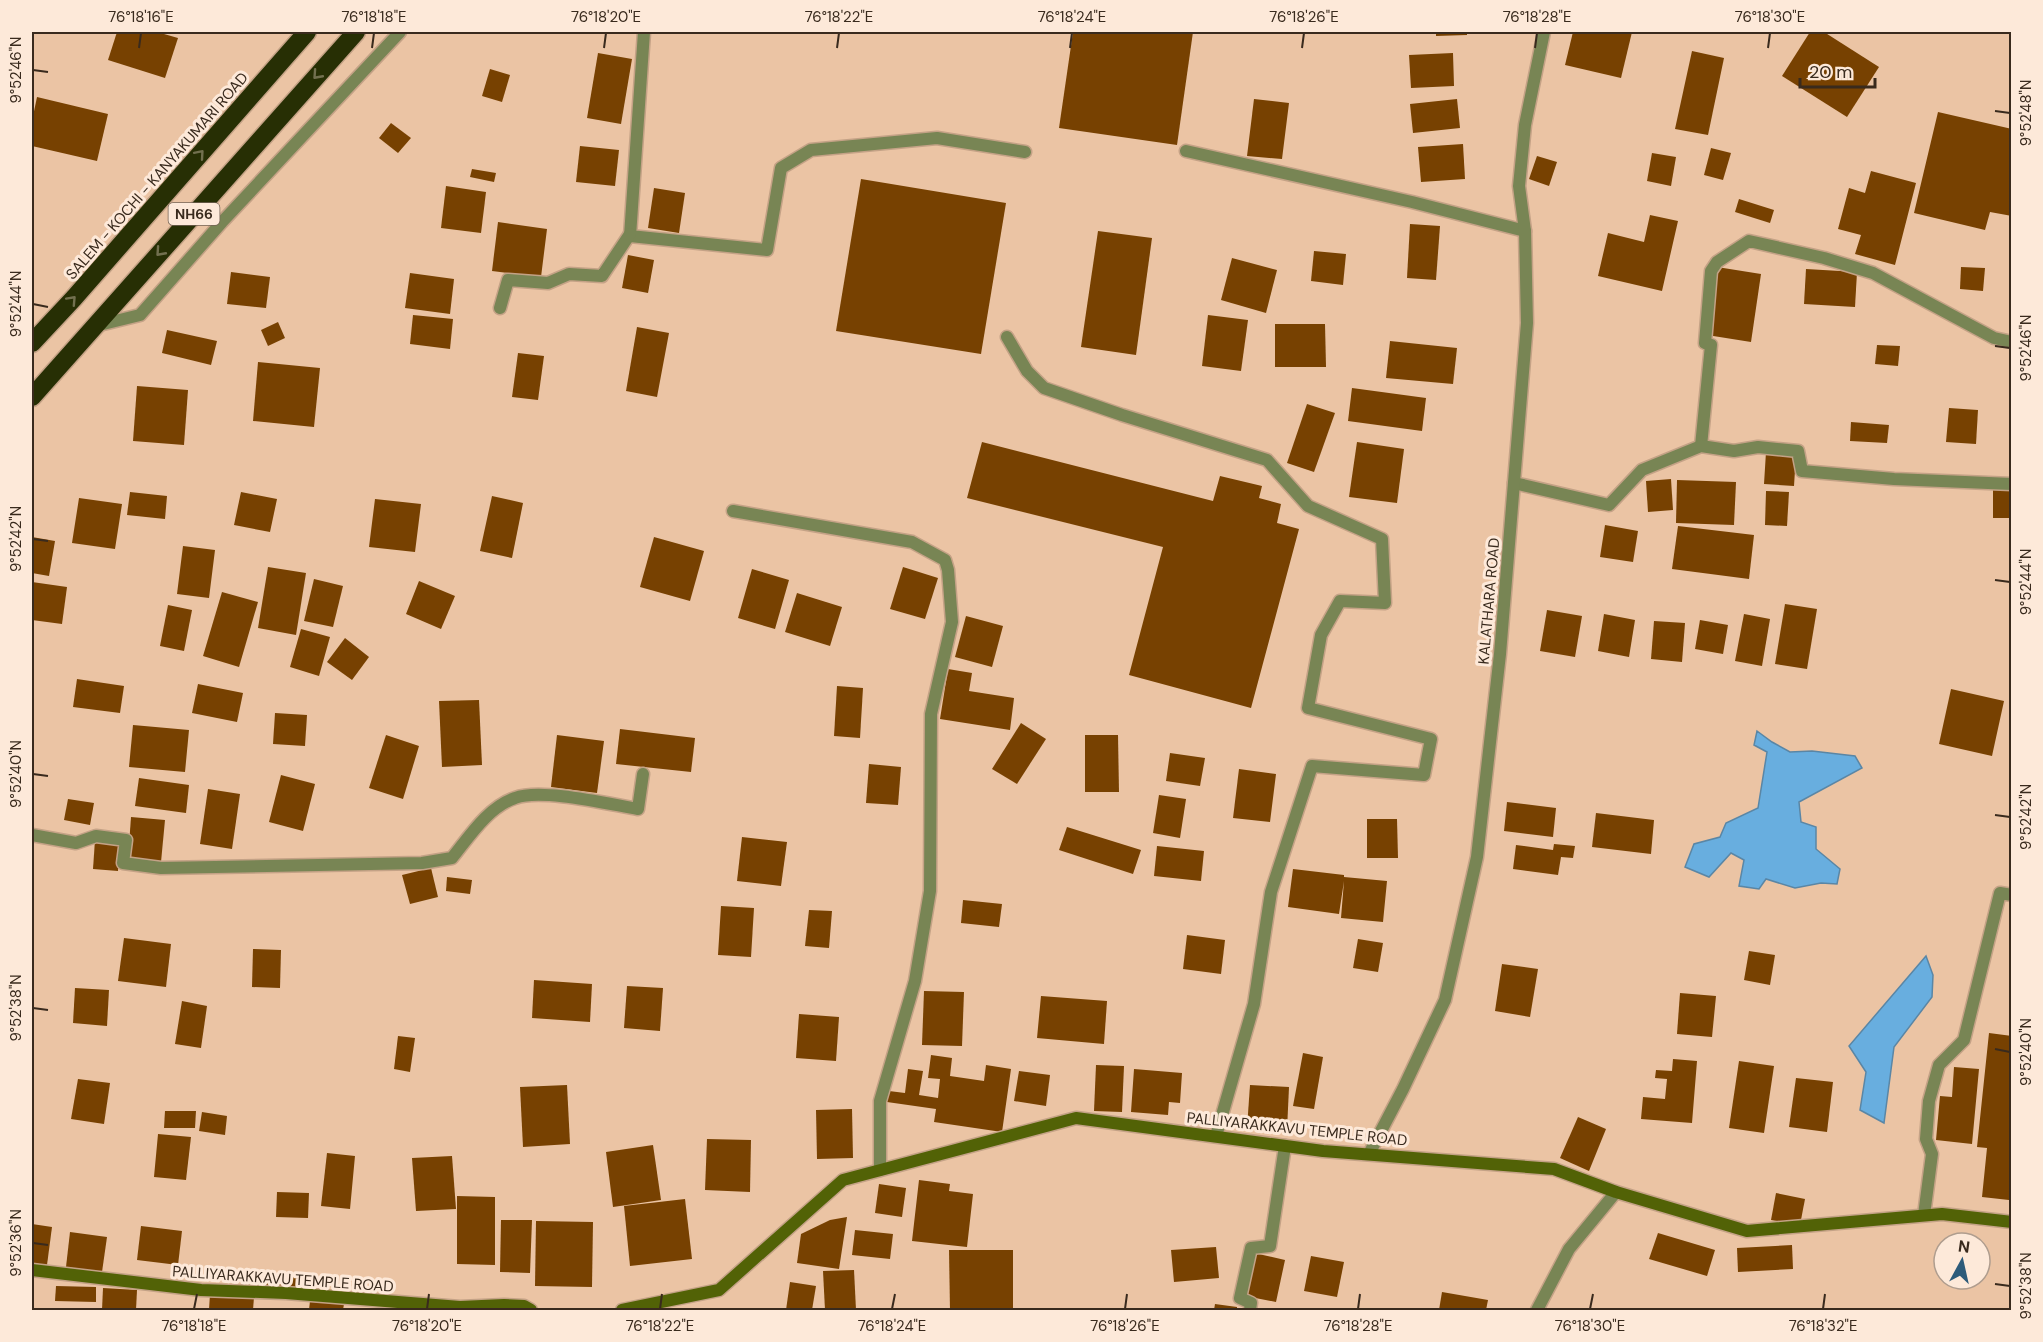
<svg xmlns="http://www.w3.org/2000/svg" width="2043" height="1342" font-family="'DM Sans',sans-serif">
<rect width="100%" height="100%" fill="#ebc4a4"/>
<g fill="#68aedf" stroke="#5a86a5" stroke-width="1.5">
<polygon points="1757,731 1772,742 1790,752 1812,751 1855,756 1862,768 1799,802 1801,822 1816,827 1816,849 1840,869 1837,884 1821,883 1795,888 1766,879 1759,889 1739,886 1744,860 1731,853 1709,877 1685,867 1694,844 1720,837 1726,823 1758,808 1767,752 1754,745"/>
<polygon points="1926,956 1933,975 1932,997 1894,1047 1884,1123 1860,1110 1866,1072 1849,1046"/>
</g>
<g fill="#774101">
<polygon points="117,32 157,32 178,38 165,78 108,60"/>
<polygon points="1073,32 1193,32 1177,145 1059,128"/>
<polygon points="1436,32 1467,32 1467,35 1436,36"/>
<polygon points="1573,32 1632,32 1621,78 1565,65"/>
<polygon points="1810,32 1824,32 1879,67 1847,117 1782,76"/>
<polygon points="1692,51 1724,58 1708,135 1675,129"/>
<polygon points="598,53 632,59 621,124 587,118"/>
<polygon points="1453,53 1454,86 1411,88 1409,55"/>
<polygon points="490,69 510,75 502,102 482,96"/>
<polygon points="37,97 108,114 97,161 32,146 32,121"/>
<polygon points="1254,99 1289,103 1282,159 1247,156"/>
<polygon points="1457,99 1460,128 1413,133 1410,104"/>
<polygon points="1938,112 2012,129 2012,216 1990,212 1985,230 1914,213"/>
<polygon points="391,123 411,138 398,153 379,138"/>
<polygon points="1463,144 1465,179 1421,182 1418,147"/>
<polygon points="580,146 619,150 615,186 576,182"/>
<polygon points="1711,148 1731,153 1723,180 1704,175"/>
<polygon points="1652,153 1676,157 1671,186 1647,181"/>
<polygon points="1537,156 1557,162 1549,186 1529,179"/>
<polygon points="472,169 496,173 494,182 470,177"/>
<polygon points="1871,171 1916,183 1895,265 1855,254 1861,235 1838,229 1849,188 1865,193"/>
<polygon points="861,179 1006,203 981,354 836,331"/>
<polygon points="446,186 486,192 481,233 441,228"/>
<polygon points="654,188 685,193 679,233 648,228"/>
<polygon points="1739,199 1774,210 1770,223 1735,212"/>
<polygon points="1650,215 1678,221 1662,291 1598,276 1608,233 1644,242"/>
<polygon points="498,222 547,229 541,277 492,271"/>
<polygon points="1410,224 1440,226 1436,280 1407,278"/>
<polygon points="1098,231 1152,238 1136,355 1081,347"/>
<polygon points="1314,251 1346,254 1343,285 1311,281"/>
<polygon points="628,255 654,260 648,293 622,288"/>
<polygon points="1232,258 1277,270 1266,313 1221,300"/>
<polygon points="1717,267 1761,274 1751,342 1707,335"/>
<polygon points="1961,267 1985,268 1983,291 1960,289"/>
<polygon points="1806,269 1857,272 1855,307 1804,304"/>
<polygon points="231,272 270,277 266,308 227,304"/>
<polygon points="410,273 454,279 450,314 405,308"/>
<polygon points="413,315 453,319 450,349 410,344"/>
<polygon points="1208,315 1248,320 1241,371 1202,366"/>
<polygon points="278,322 285,338 268,346 261,330"/>
<polygon points="1275,324 1325,324 1326,367 1275,367"/>
<polygon points="637,327 669,333 657,397 626,391"/>
<polygon points="167,330 217,341 211,365 162,353"/>
<polygon points="1390,341 1457,348 1453,384 1386,378"/>
<polygon points="1877,345 1900,346 1898,366 1875,364"/>
<polygon points="518,353 544,356 538,400 512,397"/>
<polygon points="258,362 320,368 314,427 253,421"/>
<polygon points="137,386 188,390 184,445 133,441"/>
<polygon points="1352,388 1426,398 1422,431 1348,421"/>
<polygon points="1307,404 1335,413 1314,472 1287,463"/>
<polygon points="1949,408 1978,410 1976,444 1946,442"/>
<polygon points="1851,422 1889,425 1887,443 1850,441"/>
<polygon points="982,442 1213,501 1220,476 1262,486 1259,498 1281,504 1277,523 1299,529 1251,708 1129,675 1163,547 967,498"/>
<polygon points="1357,442 1404,449 1397,503 1349,497"/>
<polygon points="1766,452 1796,454 1794,486 1764,484"/>
<polygon points="1671,479 1673,510 1648,512 1646,481"/>
<polygon points="1677,480 1736,482 1734,525 1676,523"/>
<rect x="1993" y="487" width="19" height="31"/>
<polygon points="1766,491 1789,492 1787,526 1765,525"/>
<polygon points="130,492 167,496 165,519 127,515"/>
<polygon points="241,492 277,499 270,532 234,525"/>
<polygon points="492,496 523,503 512,558 480,551"/>
<polygon points="79,498 122,504 115,549 72,543"/>
<polygon points="375,499 421,504 415,552 369,547"/>
<polygon points="1605,525 1638,531 1633,562 1600,557"/>
<polygon points="1678,526 1754,535 1749,579 1672,569"/>
<polygon points="32,537 55,541 49,576 32,573"/>
<polygon points="654,537 704,551 690,601 640,587"/>
<polygon points="183,546 215,550 209,598 177,594"/>
<polygon points="268,567 306,573 296,635 258,628"/>
<polygon points="903,567 938,578 925,619 890,609"/>
<polygon points="752,569 789,580 775,629 738,618"/>
<polygon points="314,579 343,586 333,627 304,621"/>
<polygon points="419,581 455,596 441,629 406,614"/>
<polygon points="32,582 67,587 62,624 32,620"/>
<polygon points="222,592 258,602 239,667 203,656"/>
<polygon points="797,593 842,607 830,646 785,632"/>
<polygon points="1785,604 1817,609 1807,669 1775,664"/>
<polygon points="168,605 192,610 184,651 160,646"/>
<polygon points="1547,610 1582,616 1575,657 1540,651"/>
<polygon points="1604,614 1635,620 1629,657 1598,651"/>
<polygon points="1744,614 1770,619 1762,666 1735,661"/>
<polygon points="966,616 1003,626 992,667 955,657"/>
<polygon points="1700,620 1728,625 1723,654 1695,649"/>
<polygon points="1654,621 1685,623 1682,662 1651,659"/>
<polygon points="301,629 330,637 319,676 290,667"/>
<polygon points="345,638 369,657 352,680 327,662"/>
<polygon points="948,669 972,673 969,691 1014,698 1010,730 940,719"/>
<polygon points="77,679 124,686 120,713 73,707"/>
<polygon points="198,684 243,693 237,722 192,713"/>
<polygon points="837,686 863,688 860,738 834,736"/>
<polygon points="1951,689 2004,701 1992,756 1939,744"/>
<polygon points="479,700 482,765 442,767 439,701"/>
<polygon points="275,713 307,715 305,746 273,744"/>
<polygon points="1021,723 1046,739 1017,784 992,769"/>
<polygon points="133,725 189,730 185,772 129,767"/>
<polygon points="620,729 695,738 691,772 616,764"/>
<polygon points="386,735 419,746 403,799 369,788"/>
<polygon points="557,735 604,741 597,793 551,787"/>
<polygon points="1085,735 1118,735 1119,792 1085,792"/>
<polygon points="1170,753 1205,758 1200,786 1166,781"/>
<polygon points="869,764 901,767 898,805 866,803"/>
<polygon points="1239,769 1276,774 1270,822 1233,818"/>
<polygon points="281,775 315,784 303,831 269,822"/>
<polygon points="139,778 189,785 186,813 135,806"/>
<polygon points="208,789 240,794 232,849 200,844"/>
<polygon points="1159,795 1186,799 1180,838 1153,833"/>
<polygon points="68,799 94,803 90,825 64,820"/>
<polygon points="1507,802 1556,808 1553,837 1504,831"/>
<polygon points="1596,813 1654,820 1651,854 1592,847"/>
<polygon points="131,817 165,820 161,862 128,859"/>
<polygon points="1367,819 1397,819 1398,858 1367,858"/>
<polygon points="1067,827 1141,850 1133,874 1059,850"/>
<polygon points="742,837 787,842 781,886 737,881"/>
<polygon points="95,840 120,842 118,871 93,869"/>
<polygon points="1554,844 1575,846 1573,858 1561,857 1558,875 1513,869 1516,845 1553,850"/>
<polygon points="1157,846 1204,851 1201,881 1154,876"/>
<polygon points="431,868 438,897 410,904 402,875"/>
<polygon points="1293,869 1344,875 1344,877 1387,881 1383,922 1341,918 1344,881 1339,914 1288,907"/>
<polygon points="447,877 472,880 470,894 446,891"/>
<polygon points="963,900 1002,904 999,927 961,923"/>
<polygon points="721,906 754,908 751,957 718,955"/>
<polygon points="809,910 832,911 829,948 805,946"/>
<polygon points="1187,935 1225,940 1221,974 1183,969"/>
<polygon points="124,938 171,944 166,987 118,981"/>
<polygon points="1358,939 1383,943 1378,972 1353,968"/>
<polygon points="253,949 281,950 280,988 252,987"/>
<polygon points="1749,951 1775,955 1770,985 1744,980"/>
<polygon points="1502,964 1538,969 1530,1017 1495,1011"/>
<polygon points="534,980 592,984 590,1022 532,1018"/>
<polygon points="627,986 663,988 660,1031 624,1028"/>
<polygon points="75,988 109,990 107,1026 73,1023"/>
<polygon points="924,991 964,992 962,1046 922,1045"/>
<polygon points="1680,993 1716,996 1712,1037 1677,1034"/>
<polygon points="1041,996 1107,1001 1104,1044 1037,1038"/>
<polygon points="182,1001 207,1006 201,1048 175,1044"/>
<polygon points="799,1014 839,1017 836,1061 796,1058"/>
<polygon points="1989,1033 2012,1036 2012,1175 2009,1200 1982,1197 1987,1148 1977,1147"/>
<polygon points="398,1036 415,1038 410,1072 394,1069"/>
<polygon points="1303,1053 1323,1057 1314,1109 1293,1106"/>
<polygon points="931,1055 952,1058 950,1076 984,1081 986,1065 1011,1069 1002,1132 934,1122 936,1109 887,1102 889,1091 905,1093 908,1069 923,1071 919,1095 938,1098 940,1079 928,1078"/>
<polygon points="1673,1059 1697,1061 1692,1123 1641,1119 1643,1097 1665,1099 1667,1079 1655,1078 1656,1070 1672,1071"/>
<polygon points="1739,1061 1774,1066 1764,1133 1729,1128"/>
<polygon points="1096,1065 1124,1066 1122,1112 1094,1111"/>
<polygon points="1954,1067 1979,1069 1972,1144 1936,1140 1940,1096 1952,1097"/>
<polygon points="1134,1069 1182,1073 1180,1103 1169,1102 1168,1115 1131,1112"/>
<polygon points="1019,1071 1050,1075 1046,1106 1014,1101"/>
<polygon points="1796,1078 1833,1082 1827,1132 1789,1127"/>
<polygon points="78,1079 110,1083 104,1124 71,1119"/>
<polygon points="567,1085 570,1144 523,1147 520,1087"/>
<polygon points="1250,1085 1289,1087 1287,1130 1247,1128"/>
<polygon points="852,1109 853,1158 817,1159 816,1110"/>
<polygon points="165,1111 196,1111 195,1128 164,1128"/>
<polygon points="202,1112 227,1116 225,1135 199,1131"/>
<polygon points="1578,1117 1606,1129 1589,1171 1560,1158"/>
<polygon points="158,1134 191,1137 186,1180 154,1177"/>
<polygon points="707,1139 751,1140 750,1192 705,1190"/>
<polygon points="653,1145 661,1200 613,1207 606,1152"/>
<polygon points="327,1153 355,1156 350,1209 321,1206"/>
<polygon points="452,1156 456,1209 416,1211 412,1158"/>
<polygon points="919,1180 950,1184 949,1191 973,1194 967,1247 912,1241"/>
<polygon points="879,1184 906,1188 902,1217 875,1213"/>
<polygon points="277,1192 309,1193 308,1218 276,1217"/>
<polygon points="1776,1193 1805,1199 1800,1225 1771,1220"/>
<polygon points="457,1196 495,1197 495,1265 457,1264"/>
<polygon points="685,1199 692,1259 630,1266 624,1206"/>
<polygon points="847,1217 839,1269 797,1263 801,1234 830,1220"/>
<polygon points="501,1220 532,1220 530,1273 500,1272"/>
<polygon points="536,1221 593,1222 592,1287 535,1286"/>
<polygon points="32,1224 52,1227 47,1265 32,1263"/>
<polygon points="141,1226 182,1231 178,1265 137,1260"/>
<polygon points="855,1230 893,1234 890,1259 852,1255"/>
<polygon points="70,1232 107,1237 102,1272 66,1267"/>
<polygon points="1658,1233 1715,1250 1707,1276 1649,1259"/>
<polygon points="1792,1245 1793,1269 1738,1272 1737,1248"/>
<polygon points="1216,1247 1219,1278 1174,1282 1171,1250"/>
<polygon points="949,1250 1013,1250 1013,1310 950,1310"/>
<polygon points="1254,1253 1285,1260 1276,1302 1245,1296"/>
<polygon points="1311,1256 1344,1262 1337,1297 1304,1291"/>
<polygon points="854,1270 856,1310 825,1310 823,1271"/>
<polygon points="267,1273 307,1277 306,1290 266,1287"/>
<polygon points="790,1282 816,1286 812,1310 786,1310"/>
<polygon points="56,1286 96,1287 96,1302 55,1301"/>
<polygon points="103,1288 137,1290 136,1310 102,1310"/>
<polygon points="1442,1292 1488,1300 1486,1310 1439,1310"/>
<polygon points="210,1294 254,1297 253,1310 209,1310"/>
<polygon points="310,1301 344,1304 343,1310 309,1310"/>
<polygon points="1215,1304 1237,1307 1237,1310 1214,1310"/>
</g>
<g fill="none" stroke-linecap="round" stroke-linejoin="round">
<defs>
<g id="street">
<polyline points="644,32 630,236 767,250 781,168 811,150 937,138 1025,152"/>
<polyline points="1186,151 1412,202 1525,231"/>
<polyline points="500,308 508,280 548,283 569,274 602,276 630,234"/>
<polyline points="95,326 140,315 222,222 400,32"/>
<polyline points="1007,337 1027,371 1044,388 1122,415 1267,460 1308,506 1382,539 1385,603 1340,601 1321,635 1308,708 1431,739 1424,775 1312,766 1271,892 1254,1004 1216,1136"/>
<polyline points="1701,446 1711,345 1705,343 1711,271 1717,262 1749,241 1824,258 1873,273 1994,338 2012,342"/>
<polyline points="1514,483 1609,505 1642,470 1701,446 1734,451 1758,447 1798,451 1802,471 1894,479 2012,484"/>
<polyline points="733,511 912,542 945,560 948,570 952,622 931,714 930,891 915,981 880,1101 880,1170"/>
<path d="M32 835 76 843 96 836 126 840 123 863 161 868 422 863 452 858C469 837 488 807 515 798 541 788 608 804 638 809L643 774"/>
<polyline points="1369,1154 1403,1089 1445,1000 1477,857 1500,654 1527,323 1525,231 1519,186 1525,125 1544,32"/>
<polyline points="1924,1215 1932,1154 1926,1139 1929,1101 1939,1065 1964,1040 2000,893 2012,895"/>
<polyline points="1250,1310 1251,1303 1240,1298 1251,1248 1270,1246 1285,1146"/>
<polyline points="1537,1310 1569,1249 1616,1192"/>
</g>
<g id="secondary">
<polyline points="32,1270 201,1290 286,1293 460,1307 504,1305 524,1306 531,1310"/>
<polyline points="622,1310 719,1290 843,1180 1076,1118 1323,1151 1554,1169 1616,1192 1747,1231 1942,1214 2012,1222"/>
</g>
<g id="highway">
<polyline points="32,343 74,298 307,32"/>
<polyline points="32,397 356,32"/>
</g>
</defs>
<use href="#street" stroke="#c4a286" stroke-width="15"/>
<use href="#secondary" stroke="#c4a286" stroke-width="15"/>
<use href="#highway" stroke="#c4a286" stroke-width="21"/>
<use href="#street" stroke="#788554" stroke-width="12"/>
<use href="#secondary" stroke="#526206" stroke-width="12"/>
<use href="#highway" stroke="#272f04" stroke-width="18"/>
</g>
<defs><path id="oneway-chevron" d="M-2-3.5L2.5 0L-2 3.5" fill="none" stroke-width="1.6" stroke-linecap="round" stroke-linejoin="round" transform="scale(1.5)"/></defs>
<g stroke="#72704f">
<use href="#oneway-chevron" transform="translate(317 75) rotate(132)"/>
<use href="#oneway-chevron" transform="translate(200 154) rotate(-49)"/>
<use href="#oneway-chevron" transform="translate(160 252) rotate(132)"/>
<use href="#oneway-chevron" transform="translate(72 300) rotate(-47)"/>
</g>
<path fill="none" stroke="#392a1d" stroke-width="2" d="M139 48 141 33M372 48 374 33M604 48 606 33M837 48 839 33M1070 48 1072 33M1302 48 1304 33M1535 48 1537 33M1768 48 1770 33M33 70 48 72M1995 111 2010 113M33 304 48 307M1995 346 2010 348M33 539 48 541M1995 580 2010 582M33 774 48 776M1995 815 2010 817M33 1008 48 1010M1995 1049 2010 1052M33 1243 48 1245M1995 1284 2010 1286M194 1309 197 1294M427 1309 429 1294M660 1309 662 1294M892 1309 895 1294M1125 1309 1127 1294M1358 1309 1360 1294M1590 1309 1593 1294M1823 1309 1825 1294"/>
<g text-anchor="middle" dominant-baseline="central" stroke-width="6" stroke-linejoin="round" paint-order="stroke">
<rect fill="#fde9d9" stroke="#746355" stroke-width="1.5" x="168.5" y="203" width="51" height="22" rx="4.5"/>
<g font-size="14" font-weight="bold" fill="#392a1d">
<text x="194" y="214">NH66</text>
</g>
<g font-size="15" fill="#392a1d" stroke="#fde9d9">
<text transform="translate(157 176) rotate(-49)">SALEM - KOCHI - KANYAKUMARI ROAD</text>
<text transform="translate(1489 601) rotate(-85)">KALATHARA ROAD</text>
<text transform="translate(1297 1129) rotate(6)">PALLIYARAKKAVU TEMPLE ROAD</text>
<text transform="translate(283 1279) rotate(4)">PALLIYARAKKAVU TEMPLE ROAD</text>
</g>
</g>
<rect width="2043" height="1342" fill="none" stroke="#fde9d9" stroke-width="66"/>
<g transform="translate(1962 1261) rotate(8)"><circle r="28" fill="#fde9d9" stroke="#af9d8e" stroke-width="1.5"/>
<path d="M0-4.5L10 22L0 15L-10 22Z" fill="#2d5b7a"/>
<text y="-9" font-size="16" font-weight="bold" text-anchor="middle" fill="#392a1d">N</text>
</g>
<path d="M1800 78v9h75v-9" fill="none" stroke="#392a1d" stroke-width="3"/>
<text x="1809" y="78" font-size="18" fill="#392a1d" stroke="#fde9d9" stroke-width="4.5" paint-order="stroke">20 m</text>
<rect x="33" y="33" width="1977" height="1276" fill="none" stroke="#392a1d" stroke-width="2"/>
<g font-size="15" text-anchor="middle" fill="#392a1d">
<text x="141" y="22">76°18'16"E</text>
<text x="374" y="22">76°18'18"E</text>
<text x="606" y="22">76°18'20"E</text>
<text x="839" y="22">76°18'22"E</text>
<text x="1072" y="22">76°18'24"E</text>
<text x="1304" y="22">76°18'26"E</text>
<text x="1537" y="22">76°18'28"E</text>
<text x="1770" y="22">76°18'30"E</text>
<text transform="translate(16 70) rotate(-90)" y="5">9°52'46"N</text>
<text transform="translate(2026 113) rotate(-90)" y="5">9°52'48"N</text>
<text transform="translate(16 304) rotate(-90)" y="5">9°52'44"N</text>
<text transform="translate(2026 348) rotate(-90)" y="5">9°52'46"N</text>
<text transform="translate(16 539) rotate(-90)" y="5">9°52'42"N</text>
<text transform="translate(2026 582) rotate(-90)" y="5">9°52'44"N</text>
<text transform="translate(16 774) rotate(-90)" y="5">9°52'40"N</text>
<text transform="translate(2026 817) rotate(-90)" y="5">9°52'42"N</text>
<text transform="translate(16 1008) rotate(-90)" y="5">9°52'38"N</text>
<text transform="translate(2026 1052) rotate(-90)" y="5">9°52'40"N</text>
<text transform="translate(16 1243) rotate(-90)" y="5">9°52'36"N</text>
<text transform="translate(2026 1286) rotate(-90)" y="5">9°52'38"N</text>
<text x="194" y="1331">76°18'18"E</text>
<text x="427" y="1331">76°18'20"E</text>
<text x="660" y="1331">76°18'22"E</text>
<text x="892" y="1331">76°18'24"E</text>
<text x="1125" y="1331">76°18'26"E</text>
<text x="1358" y="1331">76°18'28"E</text>
<text x="1590" y="1331">76°18'30"E</text>
<text x="1823" y="1331">76°18'32"E</text>
</g>
</svg>
